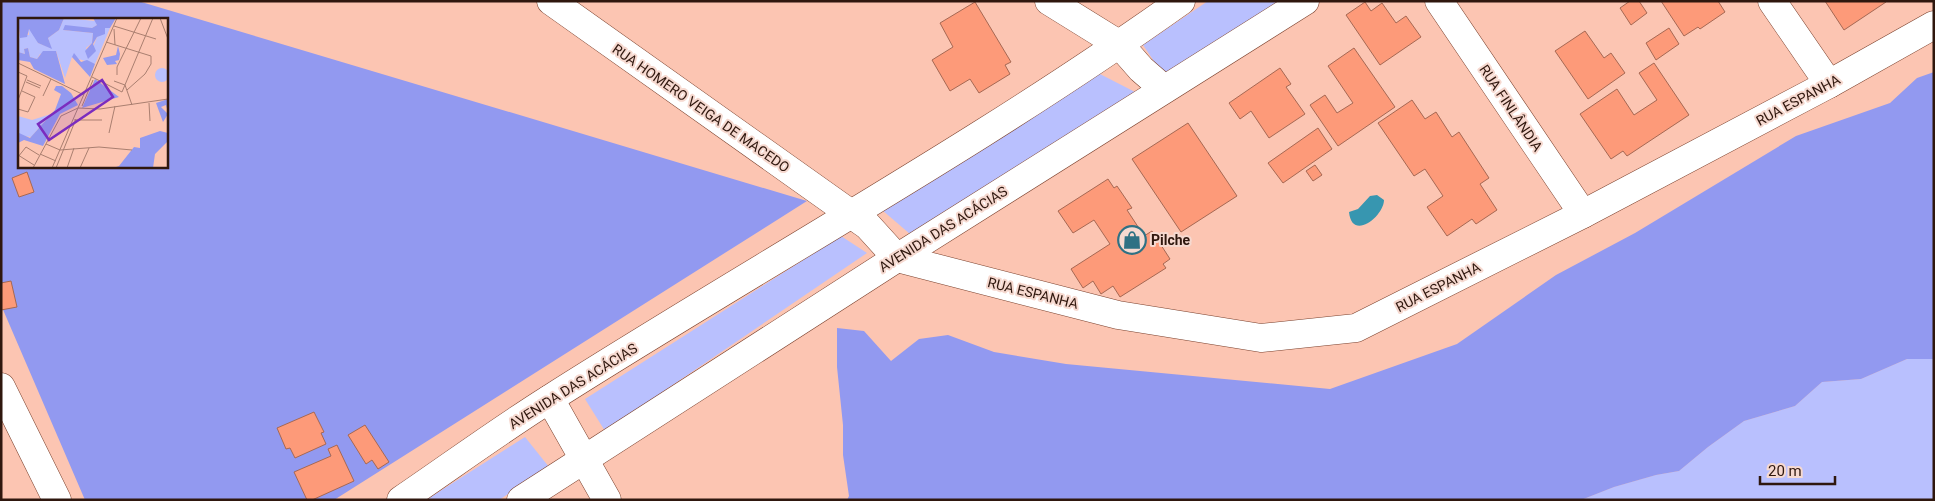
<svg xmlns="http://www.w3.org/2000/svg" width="1935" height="501" font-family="Roboto,sans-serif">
<rect width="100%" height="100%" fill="#fcc5b2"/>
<g fill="#b9c0fe">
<polygon points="1208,1 1282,1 1166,79 1143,45"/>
<polygon points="1096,72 1137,93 910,234 882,210"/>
<polygon points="841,236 867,253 605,431 585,399"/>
<polygon points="1907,359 1934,359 1934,500 1581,500 1614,487 1656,475 1679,471 1708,447 1744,421 1795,406 1822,382 1861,379"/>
<polygon points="525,437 549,467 499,500 426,500"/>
</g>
<g fill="#9299f0" fill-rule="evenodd">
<path d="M1 1H138L807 201 334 500H85L1 305ZM19 19H166V166H19Z"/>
<polygon points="1934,72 1934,359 1907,359 1861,379 1822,382 1795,406 1744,421 1708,447 1679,471 1656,475 1614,487 1581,500 847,500 849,496 843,455 843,425 837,367 837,328 864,331 891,361 919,339 948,335 994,352 1066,364 1330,389 1457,344 1556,275 1635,233 1796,136 1890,103 1917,78"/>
</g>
<path fill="#3796b0" d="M1377 195 1384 200C1384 216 1352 242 1349 212L1358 209 1370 196Z"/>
<g fill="#fd9a79" stroke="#a66853">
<polygon points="1630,1 1639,1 1647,13 1631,25 1620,8"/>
<polygon points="1661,1 1718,1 1725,12 1700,29 1698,27 1684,36"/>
<polygon points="1825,1 1886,1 1886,2 1844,30"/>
<polygon points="975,2 1011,62 1005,65 1010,74 979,93 970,79 950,91 932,60 953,47 940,23"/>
<polygon points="1365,2 1371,11 1382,3 1396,23 1406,16 1421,37 1380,65 1346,15"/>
<polygon points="1669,28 1679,44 1656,60 1646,43"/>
<polygon points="1585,31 1604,58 1611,53 1625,73 1588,99 1555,51"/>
<polygon points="1354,48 1395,107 1338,146 1310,105 1325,95 1337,113 1353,103 1328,66"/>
<polygon points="1654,63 1689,115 1627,156 1623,151 1611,159 1580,114 1617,89 1634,115 1657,100 1639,73"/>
<polygon points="1280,68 1291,84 1286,87 1305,114 1269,138 1251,111 1240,119 1229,103"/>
<polygon points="1412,100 1425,119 1436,112 1452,137 1459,132 1489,178 1480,184 1497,210 1476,224 1472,219 1447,236 1427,207 1443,196 1425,169 1414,176 1378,123"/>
<polygon points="1188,123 1237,196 1181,232 1132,159"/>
<polygon points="1318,128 1332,149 1283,183 1268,163"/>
<polygon points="1315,165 1322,175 1313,181 1306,171"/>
<polygon points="27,172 34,192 19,197 12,178"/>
<polygon points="1108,179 1114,188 1117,186 1132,208 1127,210 1144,236 1152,231 1170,259 1163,264 1166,268 1120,297 1113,286 1101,294 1093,281 1083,288 1071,269 1110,244 1094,220 1073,233 1058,211"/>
<polygon points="11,281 17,307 1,310 1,283"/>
<polygon points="314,412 324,432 321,433 326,444 295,458 290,448 286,449 277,428"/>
<polygon points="365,425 389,462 378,469 372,460 366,464 348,435"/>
<polygon points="337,445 354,481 312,500 307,500 294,472 331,456 328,449"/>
</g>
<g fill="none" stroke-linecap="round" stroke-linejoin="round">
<defs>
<g id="minor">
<polyline points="551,1 868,226 897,258"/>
<polyline points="1049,1 1120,45 1141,69 1164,89"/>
<polyline points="1439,1 1583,214"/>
<polyline points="1772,1 1829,84"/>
<polyline points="897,258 1118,315 1261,338 1356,328 1583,214 1829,84 1934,25"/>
<polyline points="1,387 57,500"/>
<polyline points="550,399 607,500"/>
<path d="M401 500C451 466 500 430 551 398 760 265 979 145 1181 1"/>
<polyline points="521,500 897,258 1305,1"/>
</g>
</defs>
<use href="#minor" stroke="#7b412d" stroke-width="29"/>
<use href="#minor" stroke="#fff" stroke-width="28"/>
</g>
<defs>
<symbol id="shop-ring" viewBox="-11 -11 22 22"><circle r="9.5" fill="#f6d9d0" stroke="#2f7184" stroke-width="1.5"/><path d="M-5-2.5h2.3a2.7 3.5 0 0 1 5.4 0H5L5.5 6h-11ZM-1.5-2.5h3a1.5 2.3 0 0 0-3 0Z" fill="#2f7184"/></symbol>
</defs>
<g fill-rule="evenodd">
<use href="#shop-ring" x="1116" y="224" width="32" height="32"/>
</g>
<g text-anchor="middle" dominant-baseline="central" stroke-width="4" stroke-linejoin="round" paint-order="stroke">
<g font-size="14" fill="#2f170e" stroke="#f6d9d0">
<text transform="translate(1798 100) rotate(-28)">RUA ESPANHA</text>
<text transform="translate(701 108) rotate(35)">RUA HOMERO VEIGA DE MACEDO</text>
<text transform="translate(1511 108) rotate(56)">RUA FINLÂNDIA</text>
<text transform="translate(943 229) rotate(-32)">AVENIDA DAS ACÁCIAS</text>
<text transform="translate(1438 287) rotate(-27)">RUA ESPANHA</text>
<text transform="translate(1033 293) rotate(14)">RUA ESPANHA</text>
<text transform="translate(573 386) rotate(-32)">AVENIDA DAS ACÁCIAS</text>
</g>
<g font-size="14" font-weight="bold" fill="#2f170e" stroke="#f6d9d0" text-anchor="start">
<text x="1151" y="240">Pilche</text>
</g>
</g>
<g transform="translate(18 18)">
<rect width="150" height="150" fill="#fcc5b2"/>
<path d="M46 0 78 3 79 7 74 10 48 9 45 12 75 15 74 25 68 30 71 39 79 19 87 10H92L77 46 54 39 47 60 38 33 22 36 19 41 12 39 10 30 6 31 7 36 0 34V16L11 17 10 11 15 13 20 25 33 30 30 20 41 12ZM137 57a7 7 0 1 1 14 0a7 7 0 1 1-14 0ZM33 96 13 119 0 117V98L14 102Z" fill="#b9c0fe"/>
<path d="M0 0H46L41 12 30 20 34 31 20 25 11 11 9 19 2 20ZM75 0H98L92 10H87V16L79 19 75 26 78 33 70 41 67 33 74 25 75 15 45 12 47 7 74 10 79 7ZM100 28 102 36 101 42 97 43 99 46 89 47 85 40 98 37ZM10 30 12 39 19 41 25 33H38L47 66 16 51 12 44 0 42V34L7 36 6 31ZM56 35 63 44 69 42 77 46 72 59 54 39ZM77 61 101 79 64 90ZM38 68H44L53 75 60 87 42 96 25 128 6 122 0 125 1 115 12 120 37 92 43 76 36 72ZM150 81V94L148 87 143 89 150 96 145 104 138 85ZM142 113 150 115V123L137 136 135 150H95L101 148 116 129 122 130V120Z" fill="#9299f0"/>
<path fill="none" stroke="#aa7f70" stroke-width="1" d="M142 0 150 21M96 8 138 21M96 11 97 27M88 24 133 38V46L127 56 109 72M0 45 66 77M0 54 9 58 0 82M99 57V49L123 0M74 59 104 74 135 0M9 62 23 68M96 63 107 67 114 87M8 64 22 70M25 78 33 61M131 85 132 103M64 88 75 62M60 90 82 91 150 81M0 91 10 94 17 79 4 73M56 102H84M91 115 97 88M28 126 42 132 81 129 114 132M22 136 38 143M0 137 16 147M0 139 8 129 21 137M15 150 43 98 60 90M34 150 99 0M38 150 58 101M49 150 56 130M62 150 71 130"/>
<path fill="#7b2cbf" fill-opacity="0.15" stroke="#7b2cbf" stroke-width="2.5" d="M84 62 95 79 31 122 20 106Z"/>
<rect width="150" height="150" fill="none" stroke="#2f170e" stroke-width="2.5"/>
</g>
<rect width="1935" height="501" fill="none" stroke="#2f170e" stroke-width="5"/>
<path d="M1760 476v8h75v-8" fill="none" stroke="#2f170e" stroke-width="2.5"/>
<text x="1768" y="476" font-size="15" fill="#2f170e" stroke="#f6d9d0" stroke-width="4" paint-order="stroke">20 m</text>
</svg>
